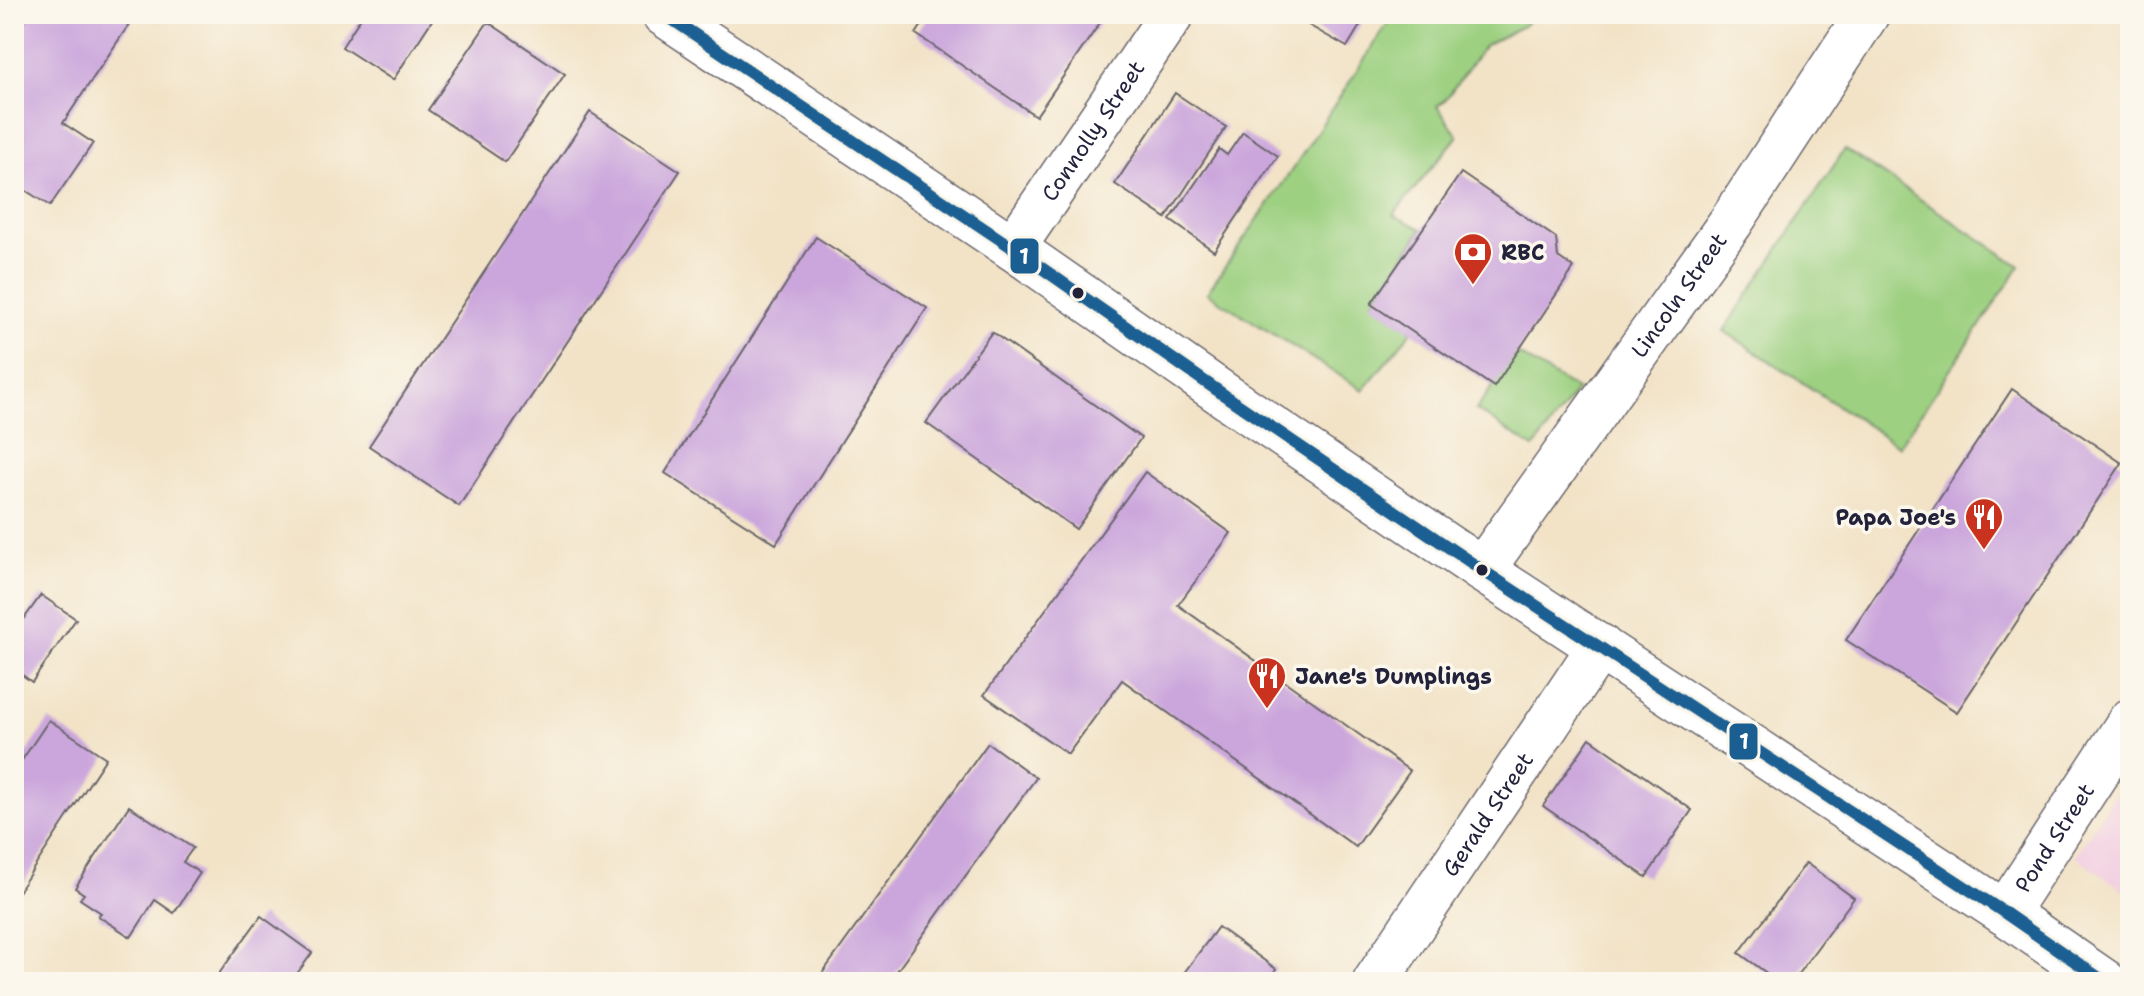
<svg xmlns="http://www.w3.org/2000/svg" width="2144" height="996" font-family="'Shantell Sans',sans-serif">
<rect width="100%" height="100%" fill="#fbf7ec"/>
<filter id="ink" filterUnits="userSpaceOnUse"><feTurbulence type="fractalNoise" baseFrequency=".0125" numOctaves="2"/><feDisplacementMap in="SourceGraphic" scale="16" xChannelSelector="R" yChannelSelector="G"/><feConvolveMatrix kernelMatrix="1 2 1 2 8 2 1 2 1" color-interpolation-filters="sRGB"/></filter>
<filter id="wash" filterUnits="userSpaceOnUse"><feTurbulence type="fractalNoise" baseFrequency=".006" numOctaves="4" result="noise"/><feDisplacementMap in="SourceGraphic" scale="32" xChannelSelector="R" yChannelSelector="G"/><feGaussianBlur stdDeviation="1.8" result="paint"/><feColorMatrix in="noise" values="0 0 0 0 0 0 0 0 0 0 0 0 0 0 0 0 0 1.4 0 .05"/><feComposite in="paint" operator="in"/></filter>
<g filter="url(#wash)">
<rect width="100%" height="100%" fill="#f2e3c7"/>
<polygon fill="#f2cfe1" points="2130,772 2130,895 2075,856"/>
<g fill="#9dd081" stroke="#60795e" stroke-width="2">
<polygon points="1394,14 1533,14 1525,25 1485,45 1445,100 1437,106 1458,136 1393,215 1422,229 1372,303 1412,331 1363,390 1207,293 1298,161"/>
<polygon points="1845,149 2020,266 1899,446 1724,331"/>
<polygon points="1516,353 1577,390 1534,448 1476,410"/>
</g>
<g id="blocks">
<g fill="#cba6dc">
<polygon points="29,14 136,14 63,123 93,143 50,206 14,183 14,37"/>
<polygon points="363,14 436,14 393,80 342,47"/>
<polygon points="929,14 1106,14 1036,116 916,34"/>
<polygon points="1289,14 1367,14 1347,47"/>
<polygon points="488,22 565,74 505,162 428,110"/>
<polygon points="1175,93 1226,127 1166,218 1115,184"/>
<polygon points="590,112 680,171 459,506 369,446"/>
<polygon points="1243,132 1278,156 1214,251 1170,220 1219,149 1227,155"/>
<polygon points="1461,173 1556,238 1558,257 1574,268 1494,387 1371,304"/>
<polygon points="816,237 927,308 776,544 665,473"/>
<polygon points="992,332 1141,438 1076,529 926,423"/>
<polygon points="2012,389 2122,463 1957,712 1846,640"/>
<polygon points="1145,472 1231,533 1178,605 1410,771 1356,847 1122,680 1068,754 984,695"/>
<polygon points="41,595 76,619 32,682 14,669 14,633"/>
<polygon points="49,720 106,758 14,898 14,772"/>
<polygon points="1590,738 1692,810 1646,877 1543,806"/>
<polygon points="988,743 1036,778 889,982 816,982"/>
<polygon points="129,806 193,848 183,862 200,873 174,913 155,900 131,937 98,916 101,913 80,899 84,894 75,888"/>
<polygon points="1806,863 1854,898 1792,982 1779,982 1739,953"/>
<polygon points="261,916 312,953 291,982 213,982"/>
<polygon points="1218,927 1276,969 1266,982 1178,981"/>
</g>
</g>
</g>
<g filter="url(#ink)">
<use href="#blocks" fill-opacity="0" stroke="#6b666c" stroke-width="2"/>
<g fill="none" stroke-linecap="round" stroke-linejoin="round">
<defs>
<g id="minor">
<path id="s1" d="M1013 248 1172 14"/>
<path id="s2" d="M1482 570 1731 222 1867 14"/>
<path id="s3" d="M2005 913 2130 721"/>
<path id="s4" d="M1375 982 1600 646"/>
</g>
<polyline id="major" points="664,14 1013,248 1227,397 1482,570 2005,913 2105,982"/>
</defs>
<use href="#minor" stroke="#6b666c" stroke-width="47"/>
<use href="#major" stroke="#6b666c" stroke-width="47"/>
<use href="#minor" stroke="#fff" stroke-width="44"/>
<use href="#major" stroke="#fff" stroke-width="44"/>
<defs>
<polyline id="bus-1" points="664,14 1013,248 1227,397 1482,570 2005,913 2105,982"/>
</defs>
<use href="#bus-1" stroke="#fbf7ec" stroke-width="18"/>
<use href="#bus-1" stroke="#1b5e92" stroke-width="12"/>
</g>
</g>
<defs>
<symbol id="bank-pin" viewBox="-11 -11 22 30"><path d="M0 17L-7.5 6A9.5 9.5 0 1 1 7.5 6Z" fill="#c8321e" stroke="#fbf7ec"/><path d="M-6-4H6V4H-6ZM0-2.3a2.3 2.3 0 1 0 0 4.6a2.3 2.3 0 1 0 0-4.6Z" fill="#fff"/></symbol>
<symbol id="restaurant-pin" viewBox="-11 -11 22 30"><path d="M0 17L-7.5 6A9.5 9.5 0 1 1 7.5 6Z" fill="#c8321e" stroke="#fbf7ec"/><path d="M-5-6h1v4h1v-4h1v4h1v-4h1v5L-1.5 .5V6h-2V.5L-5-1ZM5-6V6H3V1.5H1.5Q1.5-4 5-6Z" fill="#fff"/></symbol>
</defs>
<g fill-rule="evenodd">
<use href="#bank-pin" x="1451" y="230" width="44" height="60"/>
<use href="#restaurant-pin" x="1962" y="495" width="44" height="60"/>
<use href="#restaurant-pin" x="1245" y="654" width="44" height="60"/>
</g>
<g fill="#22223b" stroke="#fbf7ec" stroke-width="3">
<circle cx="1078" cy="293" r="7"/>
<circle cx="1482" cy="570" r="7"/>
</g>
<g text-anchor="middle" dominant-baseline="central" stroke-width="7" stroke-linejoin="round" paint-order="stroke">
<g font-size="22" fill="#22223b" stroke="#fbf7ec">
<text stroke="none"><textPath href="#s1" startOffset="142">Connolly Street</textPath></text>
<text stroke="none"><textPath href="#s2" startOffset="338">Lincoln Street</textPath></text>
<text stroke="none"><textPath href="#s4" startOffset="202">Gerald Street</textPath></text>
<text stroke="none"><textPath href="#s3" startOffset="90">Pond Street</textPath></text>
</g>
<g font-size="22" font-weight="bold" fill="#22223b" stroke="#fbf7ec" text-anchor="start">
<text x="1501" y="252">RBC</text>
<text x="1956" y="517" text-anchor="end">Papa Joe's</text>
<text x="1295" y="676">Jane's Dumplings</text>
</g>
</g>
<g stroke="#fbf7ec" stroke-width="3">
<rect x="1009" y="237" width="31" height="38" rx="8" fill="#1b5e92"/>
<rect x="1728" y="722" width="31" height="39" rx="8" fill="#1b5e92"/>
</g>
<g font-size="22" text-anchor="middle" font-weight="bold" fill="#fff">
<text x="1024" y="264">1</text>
<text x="1744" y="749">1</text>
</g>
<rect width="2144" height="996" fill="none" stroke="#fbf7ec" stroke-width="48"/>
</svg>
